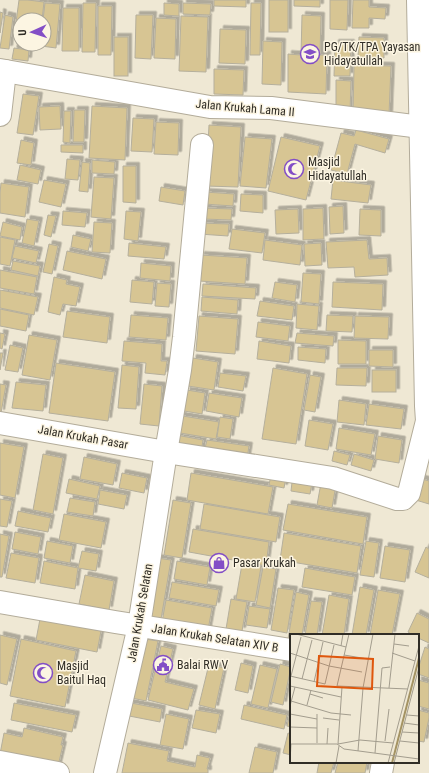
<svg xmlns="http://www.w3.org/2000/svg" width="429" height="773" font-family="'Roboto Condensed',sans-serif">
<defs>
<filter id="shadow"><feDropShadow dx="3.5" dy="-3.5" stdDeviation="0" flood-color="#0004"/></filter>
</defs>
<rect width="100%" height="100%" fill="#efe8d4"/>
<g fill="#d7c593" stroke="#b5af9c" filter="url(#shadow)">
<polygon points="19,0 28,0 44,2 42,20 20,20 20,37 14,37"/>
<polygon points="214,0 246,0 246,7 214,6"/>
<rect x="269" y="0" width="19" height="32"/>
<polygon points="294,0 320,0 320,7 294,6"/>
<polygon points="330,0 348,0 347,30 330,29"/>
<polygon points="353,0 369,0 369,7 386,8 385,19 369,18 369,28 352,28"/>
<polygon points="45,3 60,4 56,48 41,46 42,44 44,44 43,20"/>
<polygon points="83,3 96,3 95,52 82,52"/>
<polygon points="164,3 179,4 179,16 164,15"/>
<polygon points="183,3 211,4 210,15 183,14"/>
<polygon points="251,3 261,3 260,55 250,55"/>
<polygon points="98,6 112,6 111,55 98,55"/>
<polygon points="63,8 79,8 79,51 62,51"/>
<polygon points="0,12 3,13 0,33"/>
<polygon points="5,15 13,17 9,49 0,48"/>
<polygon points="136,15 153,15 151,59 135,58"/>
<polygon points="302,15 321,16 320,55 327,55 326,94 288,92 288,54 301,55"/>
<polygon points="181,16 208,17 206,72 179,71"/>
<polygon points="156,18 176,19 175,59 154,58"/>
<polygon points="220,29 246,30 245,64 219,63"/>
<rect x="114" y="37" width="14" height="39"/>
<polygon points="359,37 384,38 384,58 358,57"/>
<polygon points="263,41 282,42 281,85 262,84"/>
<polygon points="335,43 351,43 350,76 334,76"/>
<polygon points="14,48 29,50 28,61 12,59"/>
<polygon points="354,65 391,66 389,115 353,114"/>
<polygon points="214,69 244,70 243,95 214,94"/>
<polygon points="336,80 351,81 350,113 336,113"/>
<polygon points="23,94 39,96 33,135 17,133"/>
<polygon points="60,106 61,129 40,130 39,107"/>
<polygon points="92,106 127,108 125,160 89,158"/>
<polygon points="74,110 85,110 84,142 73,142"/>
<polygon points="64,111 71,111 70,143 63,142"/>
<polygon points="133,118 154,119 152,152 131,151"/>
<polygon points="156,122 179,123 178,155 154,154"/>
<polygon points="209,125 241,127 238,187 206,186"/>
<polygon points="356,130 389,139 385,153 355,144 347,174 331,170 341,133 354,136"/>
<polygon points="245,137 272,139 266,188 240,186"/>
<polygon points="281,137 320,146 306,200 268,191"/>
<polygon points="21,140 34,143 31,165 17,163"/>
<polygon points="61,145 83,145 83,153 61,152"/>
<polygon points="67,159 80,160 78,180 65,179"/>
<polygon points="92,160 115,162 114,174 92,173"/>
<polygon points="82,162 90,163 88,192 79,191"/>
<polygon points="20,165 41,170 38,184 17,180"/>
<polygon points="123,166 136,166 136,203 123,202"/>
<polygon points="94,177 114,178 111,219 91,217"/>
<polygon points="44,180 66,184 61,207 39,202"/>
<polygon points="333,180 371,185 368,203 331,199"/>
<polygon points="1,183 29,187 25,217 0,213 0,193"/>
<polygon points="161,187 185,191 183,205 159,201"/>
<polygon points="205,192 234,194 233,206 204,204"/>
<polygon points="241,194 263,195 263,213 240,211"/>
<polygon points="343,206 344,233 330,234 329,207"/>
<polygon points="203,208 232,209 231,220 202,219"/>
<polygon points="323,208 324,239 303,240 303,209"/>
<polygon points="298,209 299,233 276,234 275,210"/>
<polygon points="360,209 381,210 381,236 359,235"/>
<polygon points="63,211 87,213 85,227 62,225"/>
<polygon points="126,211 141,212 138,241 124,239"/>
<polygon points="48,215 56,216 51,237 44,235"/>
<polygon points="27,219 39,221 34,246 22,243"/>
<polygon points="3,222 22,227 20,240 0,236"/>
<polygon points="94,222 112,223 110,253 92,252"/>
<polygon points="200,223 229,224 228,236 199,234"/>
<polygon points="232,229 265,233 262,253 229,249"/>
<polygon points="73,235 91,239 88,251 71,247"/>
<polygon points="0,237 15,240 10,266 0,264"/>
<polygon points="265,240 302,245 300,265 263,260"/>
<polygon points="367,240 369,259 387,258 388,275 355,277 354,267 328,268 326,242"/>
<polygon points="129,243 166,247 164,259 128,256"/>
<polygon points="321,243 322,265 305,266 304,244"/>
<polygon points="49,244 58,246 52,274 43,272"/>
<polygon points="15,246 39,251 36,263 12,258"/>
<polygon points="67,251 106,259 102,279 63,270"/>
<polygon points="201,255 247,258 245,284 199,281"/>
<polygon points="13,261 40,266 38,276 11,270"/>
<polygon points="141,263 171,266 170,281 140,278"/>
<polygon points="0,270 37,277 34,294 0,288"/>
<polygon points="303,273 321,274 319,304 301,302"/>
<polygon points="54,277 67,280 66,284 80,287 76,306 63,304 60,315 48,312"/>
<polygon points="132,280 154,282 152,304 130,302"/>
<polygon points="275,282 297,285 295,302 272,298"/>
<polygon points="333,282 383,284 382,310 332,307"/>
<polygon points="157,283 171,284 169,307 155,306"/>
<polygon points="203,284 256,288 255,299 202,296"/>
<polygon points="0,290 38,297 34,315 0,308"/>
<polygon points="202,297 238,300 237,314 201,311"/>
<polygon points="260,301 294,306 292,320 257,316"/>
<polygon points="297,304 319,306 317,330 296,328"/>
<polygon points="0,309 29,315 26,331 0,326"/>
<polygon points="67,311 110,317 107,343 63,337"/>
<polygon points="131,315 168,318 166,340 129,337"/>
<polygon points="327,315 353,316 352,332 326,331"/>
<polygon points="199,316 238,319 235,354 196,351"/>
<polygon points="355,316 389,317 388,339 354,338"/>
<polygon points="258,322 290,326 288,341 256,337"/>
<polygon points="0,333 5,334 2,349 0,348"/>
<polygon points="297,333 334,336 333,346 295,343"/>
<polygon points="29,335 57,340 50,380 22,375"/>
<polygon points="338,340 366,341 366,364 338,364"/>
<polygon points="124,341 162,344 161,361 167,361 165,375 145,373 146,363 122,361"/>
<polygon points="259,341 291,346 289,363 257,359"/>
<polygon points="10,345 23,348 18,372 5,370"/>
<polygon points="298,347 326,349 325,363 298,360"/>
<polygon points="369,350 393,350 393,367 369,366"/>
<polygon points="0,353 3,353 0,370"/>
<polygon points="193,358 218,362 214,390 188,386"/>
<polygon points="56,363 115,372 108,421 49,413"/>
<polygon points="122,365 139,367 136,409 118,408"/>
<polygon points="273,368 307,374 296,444 262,439"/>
<polygon points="337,368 367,368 366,386 336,385"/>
<rect x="372" y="370" width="24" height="22"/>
<polygon points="220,373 246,376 243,391 218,387"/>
<polygon points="310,375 321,377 315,412 304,410"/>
<polygon points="16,382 46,385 43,411 12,408"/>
<polygon points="0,384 6,385 1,413 0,413"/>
<polygon points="144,384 162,386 159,426 140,424"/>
<polygon points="187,390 205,393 202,414 184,411"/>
<polygon points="209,393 242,398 239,417 206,411"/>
<polygon points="339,400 366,404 364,425 337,422"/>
<polygon points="369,404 404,409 401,429 366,425"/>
<polygon points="177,415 219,422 216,439 174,432"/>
<polygon points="220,417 233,419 230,439 217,437"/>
<polygon points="309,420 333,424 328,450 305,446"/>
<polygon points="339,428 375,434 371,455 336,449"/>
<polygon points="171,434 203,440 201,454 169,449"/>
<polygon points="378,436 402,440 399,463 375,459"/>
<polygon points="207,440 249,446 247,459 204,452"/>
<polygon points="0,443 24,447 15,498 0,495"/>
<polygon points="334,451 350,455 347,465 332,461"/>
<polygon points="43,454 63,458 53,514 33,510"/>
<polygon points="354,454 374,460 371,471 351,465"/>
<polygon points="84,457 117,464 113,485 80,479"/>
<polygon points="272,470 287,472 284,488 269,485"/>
<polygon points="122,473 147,478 144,493 119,488"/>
<polygon points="191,473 273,487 268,514 187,500"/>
<polygon points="293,474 313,477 310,494 291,491"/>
<polygon points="416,477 429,481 429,504 409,498"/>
<polygon points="69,479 100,486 97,499 66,493"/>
<polygon points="321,483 336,485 332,508 317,505"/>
<polygon points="100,490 127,495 124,509 98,504"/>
<polygon points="70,498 95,502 93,516 67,512"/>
<polygon points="0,499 12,501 7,527 0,526"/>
<polygon points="173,500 191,503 182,558 164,555"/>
<polygon points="204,504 280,517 276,542 200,529"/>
<polygon points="288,504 367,517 363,544 283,530"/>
<polygon points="18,511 51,518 48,532 15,526"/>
<polygon points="64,514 106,522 101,548 59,540"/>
<polygon points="193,529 269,542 266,566 189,552"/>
<polygon points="15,532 41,537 38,554 12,549"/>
<polygon points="284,533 361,546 357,573 280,560"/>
<polygon points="0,534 9,536 2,577 0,577"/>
<polygon points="47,541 73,546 70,563 44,558"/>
<polygon points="366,541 379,543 374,577 360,575"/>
<polygon points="385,546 410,550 405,582 380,578"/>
<polygon points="426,547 429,549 429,578 415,572"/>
<polygon points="82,551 99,554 96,571 78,568"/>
<polygon points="11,553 39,558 35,583 6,578"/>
<polygon points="157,558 171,560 161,619 147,616"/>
<polygon points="44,561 78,568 75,589 40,583"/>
<polygon points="177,561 210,567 207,585 174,579"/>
<polygon points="242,564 261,567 255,602 236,599"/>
<polygon points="263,567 276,569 270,608 256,605"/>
<polygon points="305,568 355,577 352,595 302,587"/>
<polygon points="85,575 114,581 109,610 79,604"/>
<polygon points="172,582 219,590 216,606 169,598"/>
<polygon points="360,587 374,590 366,635 352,635"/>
<polygon points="278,588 294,590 287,633 271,630"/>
<polygon points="378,590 400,594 392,635 370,635"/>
<polygon points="296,592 309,595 302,635 291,635 291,640 288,639"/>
<polygon points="329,595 349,599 344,635 322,635"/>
<polygon points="231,599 247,602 242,631 226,629"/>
<polygon points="166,600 212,608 208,630 162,622"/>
<polygon points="311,601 322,602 317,635 305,635"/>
<polygon points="249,606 270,609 267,628 246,625"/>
<polygon points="417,613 429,619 429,643 418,638 418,635 413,635 408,632"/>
<polygon points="40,619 101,631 97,652 36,640"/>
<polygon points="0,635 17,639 7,685 0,683"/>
<polygon points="138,638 158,641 146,701 127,697"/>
<polygon points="21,639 76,651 65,707 10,696"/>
<polygon points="161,646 173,649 165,682 194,689 188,710 148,700"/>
<polygon points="425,647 429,649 429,678 418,674 418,669"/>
<polygon points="241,663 253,666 248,693 235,690"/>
<polygon points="209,664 224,668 215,709 199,705"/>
<polygon points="280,664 291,667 283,705 271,702"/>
<polygon points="260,665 277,669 268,708 251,704"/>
<polygon points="418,680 429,683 429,709 418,706"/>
<polygon points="126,702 162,709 160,722 124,715"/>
<polygon points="14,703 76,715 72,732 11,720"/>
<polygon points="244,705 287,715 284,729 241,719"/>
<polygon points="196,710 220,714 216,733 192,728"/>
<polygon points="291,710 291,727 287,726"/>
<polygon points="418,710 429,713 429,718 424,742 418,741"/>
<polygon points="166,714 189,719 183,749 160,745"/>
<polygon points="24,728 63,737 61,745 63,745 58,766 0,754 4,733 22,737"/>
<polygon points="288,733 291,734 291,755 283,753"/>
<polygon points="128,743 169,751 167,761 195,767 197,755 210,758 207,769 208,769 208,773 122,773"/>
<polygon points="255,747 277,752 273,773 249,773"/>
<polygon points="319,762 334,762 331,773 317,773"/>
<polygon points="338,762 367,762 365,773 335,773"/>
</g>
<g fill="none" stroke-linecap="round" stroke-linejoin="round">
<defs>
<g id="minor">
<polyline points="0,70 210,107 271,108 421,127 429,127"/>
<polyline points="0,115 5,71"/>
<polyline points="0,423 166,452 333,478 397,499 403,499 409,493 427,421 426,406 418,0"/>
<polyline points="0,602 115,622 291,650"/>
<polyline points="0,762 58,773"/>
<polyline points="105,773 139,626 166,452 180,370 184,337 202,145"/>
<polyline points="381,773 383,762"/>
</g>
</defs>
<use href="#minor" stroke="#b3ac9a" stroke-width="24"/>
<use href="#minor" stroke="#fff" stroke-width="22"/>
</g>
<defs>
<symbol id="school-ring" viewBox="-11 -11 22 22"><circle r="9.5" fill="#fcf5e2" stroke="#834ec6" stroke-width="1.5"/><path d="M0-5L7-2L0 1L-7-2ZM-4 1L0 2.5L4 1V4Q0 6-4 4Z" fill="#834ec6"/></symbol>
<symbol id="mosque-ring" viewBox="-11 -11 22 22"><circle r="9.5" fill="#fcf5e2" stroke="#834ec6" stroke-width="1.5"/><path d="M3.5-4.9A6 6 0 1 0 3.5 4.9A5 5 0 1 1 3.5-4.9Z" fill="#834ec6"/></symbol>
<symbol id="shop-ring" viewBox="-11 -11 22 22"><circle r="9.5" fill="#fcf5e2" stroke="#834ec6" stroke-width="1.5"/><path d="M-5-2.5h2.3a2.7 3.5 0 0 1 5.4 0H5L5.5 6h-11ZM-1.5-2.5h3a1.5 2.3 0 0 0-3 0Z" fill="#834ec6"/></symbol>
<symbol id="civic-ring" viewBox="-11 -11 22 22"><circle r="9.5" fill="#fcf5e2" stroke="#834ec6" stroke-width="1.5"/><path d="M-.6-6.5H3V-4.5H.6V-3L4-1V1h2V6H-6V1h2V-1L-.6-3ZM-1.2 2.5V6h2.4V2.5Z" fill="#834ec6"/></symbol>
</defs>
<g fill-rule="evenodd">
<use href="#school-ring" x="299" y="43" width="22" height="22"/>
<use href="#mosque-ring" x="283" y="158" width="22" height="22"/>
<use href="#shop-ring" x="208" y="552" width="22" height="22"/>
<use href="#civic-ring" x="152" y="654" width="22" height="22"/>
<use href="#mosque-ring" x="32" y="662" width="22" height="22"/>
</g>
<g text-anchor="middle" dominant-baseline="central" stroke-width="3" stroke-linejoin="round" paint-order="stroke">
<g font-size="12" fill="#302d26" stroke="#fcf5e2" text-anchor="start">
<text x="324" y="47">PG/TK/TPA Yayasan<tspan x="324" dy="14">Hidayatullah</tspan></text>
<text x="308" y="162">Masjid<tspan x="308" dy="14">Hidayatullah</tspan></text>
<text x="233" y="563">Pasar Krukah</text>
<text x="177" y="665">Balai RW V</text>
<text x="57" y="666">Masjid<tspan x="57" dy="14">Baitul Haq</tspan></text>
</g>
<g font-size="12" fill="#302d26" stroke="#fcf5e2">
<text transform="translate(245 108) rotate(5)">Jalan Krukah Lama II</text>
<text transform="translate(83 437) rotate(10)">Jalan Krukah Pasar</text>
<text transform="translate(140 613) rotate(-80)">Jalan Krukah Selatan</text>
<text transform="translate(215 638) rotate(9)">Jalan Krukah Selatan XIV B</text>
</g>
</g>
<g transform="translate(290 634)">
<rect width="129" height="129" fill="#efe8d4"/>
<path fill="none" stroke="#a49363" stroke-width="2" d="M102 129 129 24"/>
<path fill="none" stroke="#a39d8e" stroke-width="1" d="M6 0 56 13M59 0 47 52 118 55M104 10 119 12M51 12 53 0M0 19 39 32 72 38M102 19 125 27M54 21 78 25M0 42 35 50 44 11M1 42 11 3M12 45 22 6M24 48 33 8M0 52 51 63M99 54 105 0M20 60 33 64M1 67 41 79 61 81M17 71 21 56M0 72 5 53M0 80 27 85M117 81 129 82M33 84 49 86M114 89 129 91M0 93 27 94M112 98 129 99M95 107 99 75M110 107 129 109M27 109V80M0 110H47L54 115 129 125M37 110 38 94M48 110 52 53M48 110 70 106 103 109M68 117 73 54 83 0M85 119 92 34 100 33M0 127 1 110M46 129 49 112M98 129 129 12M104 129 129 33"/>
<path fill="#df570d" fill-opacity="0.15" stroke="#df570d" stroke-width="2" d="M29 22 83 25 82 55 27 52Z"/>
<rect width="129" height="129" fill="none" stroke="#302d26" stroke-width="2"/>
</g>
<g transform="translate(32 32) rotate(267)"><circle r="19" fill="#fcf5e2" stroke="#aaa597"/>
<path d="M0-3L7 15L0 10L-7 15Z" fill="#834ec6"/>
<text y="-6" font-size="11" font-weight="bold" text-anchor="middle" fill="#302d26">U</text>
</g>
</svg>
